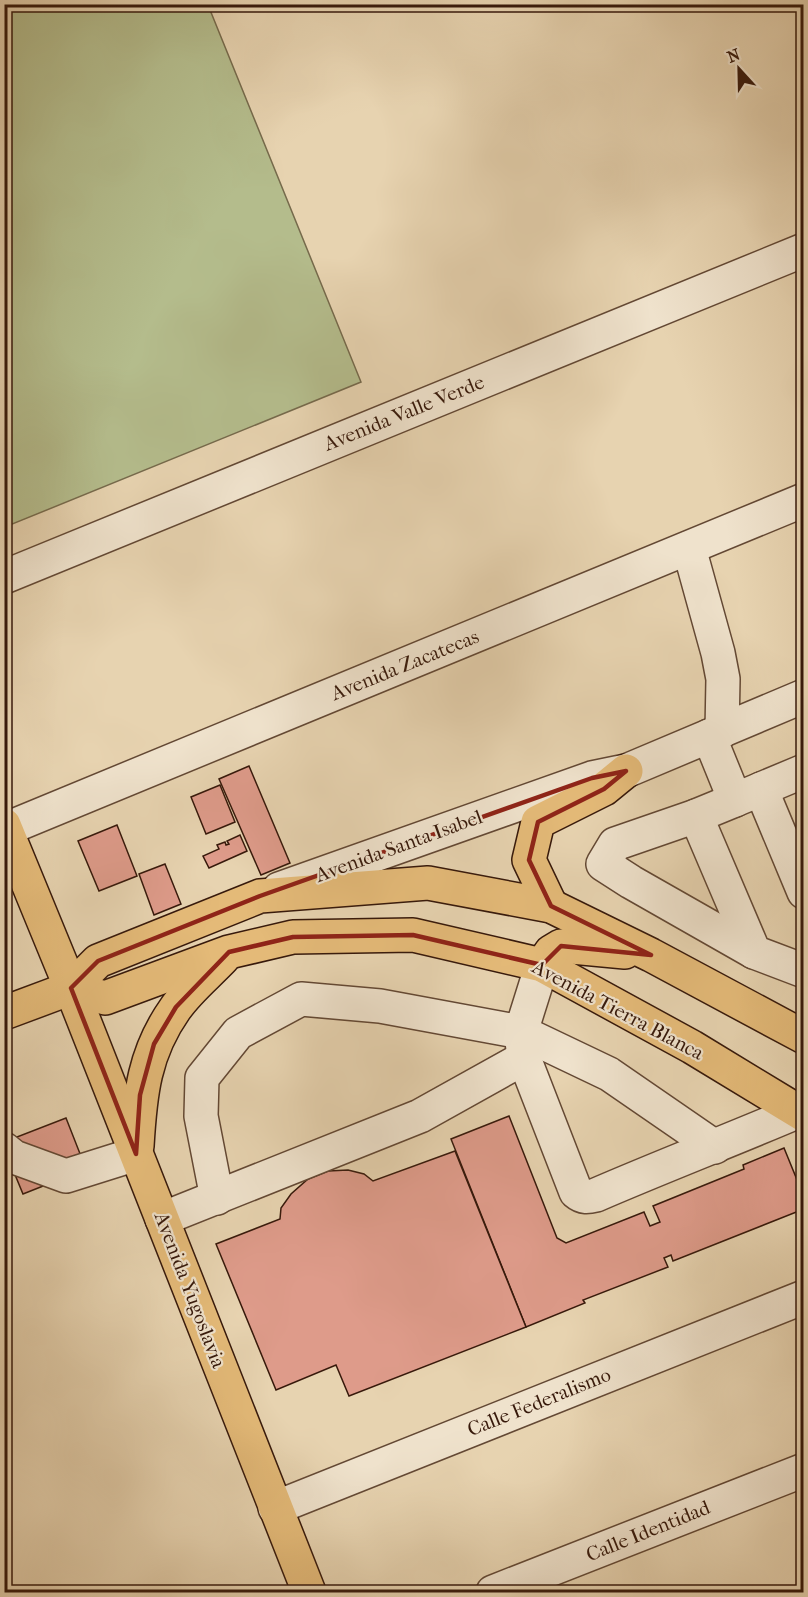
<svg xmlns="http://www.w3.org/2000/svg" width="808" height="1597" font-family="'IM FELL French Canon',serif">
<rect width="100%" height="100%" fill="#e7d3b0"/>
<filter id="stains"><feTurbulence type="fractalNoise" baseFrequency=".00333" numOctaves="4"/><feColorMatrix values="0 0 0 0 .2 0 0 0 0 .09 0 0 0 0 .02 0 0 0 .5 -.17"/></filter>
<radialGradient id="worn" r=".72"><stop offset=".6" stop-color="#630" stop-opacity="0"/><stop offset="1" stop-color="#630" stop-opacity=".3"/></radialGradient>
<polygon fill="#b4bc8c" stroke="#766a4c" stroke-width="1.5" points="5,4 208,5 361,382 5,527"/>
<g fill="#de9b8a" stroke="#37190b" stroke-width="1.5">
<polygon points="249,766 290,863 261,875 219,779"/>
<polygon points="220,785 235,822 206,834 191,797"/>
<polygon points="117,825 137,876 99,891 78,841"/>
<polygon points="240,835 247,851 209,868 203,856 219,849 217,845 225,842 226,845 229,844 227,841"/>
<polygon points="165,864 181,904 154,915 139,874"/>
<polygon points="509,1116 557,1238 566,1243 644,1212 650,1226 660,1222 653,1206 744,1169 743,1165 784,1148 804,1197 804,1209 673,1261 671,1255 664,1258 668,1267 583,1300 585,1303 526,1327 451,1139"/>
<polygon points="66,1118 86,1169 23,1194 4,1148 4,1142"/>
<polygon points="455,1151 526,1327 349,1396 336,1365 276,1390 216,1244 280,1219 281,1208 291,1194 308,1179 328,1171 348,1170 364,1174 373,1181"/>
</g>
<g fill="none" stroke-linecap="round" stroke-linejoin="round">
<defs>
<g id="minor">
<polyline points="689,548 718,653 723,679 722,731"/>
<polyline points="4,577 804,250"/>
<polyline points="709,736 735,800 761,789 804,892"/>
<polyline points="761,789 804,771"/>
<polyline points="735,800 696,816 754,952 804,971"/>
<polyline points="696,816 615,844 603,864 631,882 754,952"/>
<polyline points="6,829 804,500"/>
<polyline points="279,889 592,778 626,771 804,696"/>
<path d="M542 965 521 1032 524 1058 576 1192C583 1198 588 1197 596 1195 663 1166 731 1140 799 1111"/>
<polyline points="4,1149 14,1157 66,1176 136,1154"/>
<polyline points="217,1198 201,1116 202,1078 238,1033 301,999 380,1006 521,1032 609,1074 715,1147"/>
<polyline points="162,1219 420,1116 524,1058"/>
<polyline points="275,1508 804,1297"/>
<polyline points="493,1592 804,1470"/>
</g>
<g id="major">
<polyline points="4,825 71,988 309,1592"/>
<polyline points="551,906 529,860 538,822 604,789 626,771"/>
<polyline points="542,965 551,952 561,946 625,952"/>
<polyline points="71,988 105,998 229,952 293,937 413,935 542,965 692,1047 804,1115"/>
<polyline points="4,1013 71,988 98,961 260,896 428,883 551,906 651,955 804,1037"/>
<path d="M137 1146C140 1094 144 1053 175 1009 188 990 208 974 223 958"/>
</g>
</defs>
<use href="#minor" stroke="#634834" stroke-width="36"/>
<use href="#major" stroke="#37190b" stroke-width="36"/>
<use href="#minor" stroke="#efe2cc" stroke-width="33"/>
<use href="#major" stroke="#e4ba78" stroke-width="33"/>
</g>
<path fill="none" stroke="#8f2418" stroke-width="4.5" stroke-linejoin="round" d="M626 771 604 789 538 822 529 860 551 906 651 955 561 946 542 965 413 935 293 937 229 952 176 1007 154 1044 140 1095 136 1154 71 988 98 961 260 896 592 778Z"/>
<g text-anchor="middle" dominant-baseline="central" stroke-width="4.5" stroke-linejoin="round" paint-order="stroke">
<g font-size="20" fill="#37190b" stroke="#efe2cc">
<text transform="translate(404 413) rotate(-22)">Avenida Valle Verde</text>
<text transform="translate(405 665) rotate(-22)">Avenida Zacatecas</text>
<text transform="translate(399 846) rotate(-20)">Avenida Santa Isabel</text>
<text transform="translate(618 1010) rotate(28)">Avenida Tierra Blanca</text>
<text transform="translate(190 1290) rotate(69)">Avenida Yugoslavia</text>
<text transform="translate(539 1402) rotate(-22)">Calle Federalismo</text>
<text transform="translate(648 1531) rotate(-22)">Calle Identidad</text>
</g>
</g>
<rect width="808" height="1597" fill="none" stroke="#e7d3b0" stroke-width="24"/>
<rect x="6" y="6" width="796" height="1585" fill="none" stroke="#37190b" stroke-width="3"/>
<rect x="12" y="12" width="784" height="1573" fill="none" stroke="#37190b" stroke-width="1.5"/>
<g transform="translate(739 69) rotate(338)" stroke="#efe2cc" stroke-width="4.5" paint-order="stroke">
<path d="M0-4.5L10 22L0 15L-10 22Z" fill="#37190b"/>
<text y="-9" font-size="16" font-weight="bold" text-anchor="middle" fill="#37190b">N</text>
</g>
<rect width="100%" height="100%" filter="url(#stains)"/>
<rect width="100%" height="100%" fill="url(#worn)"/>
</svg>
